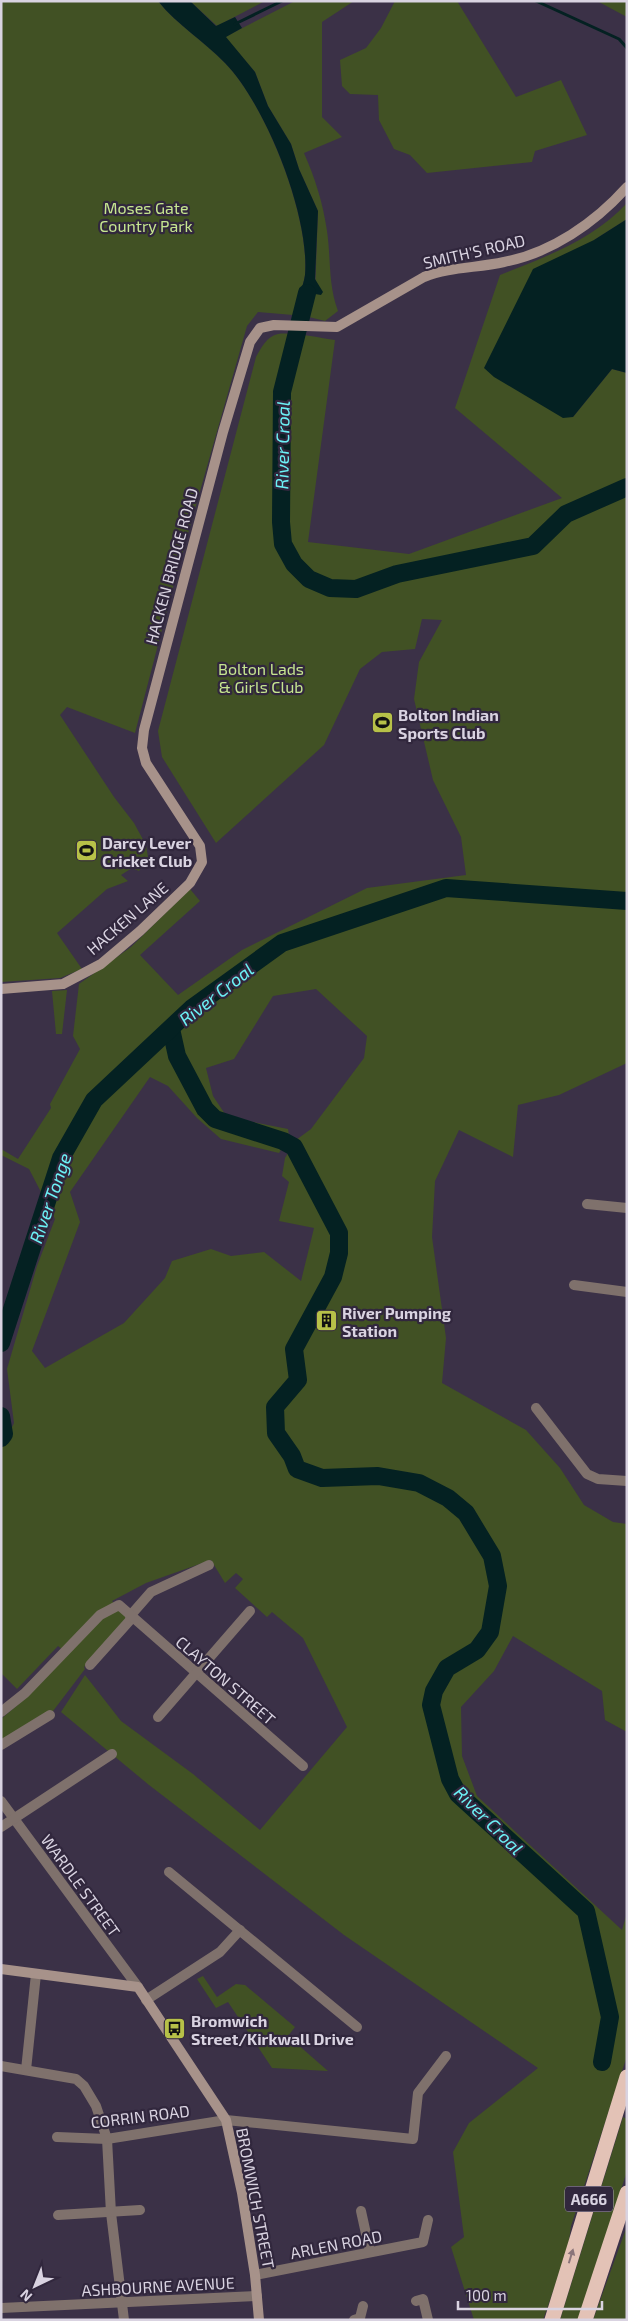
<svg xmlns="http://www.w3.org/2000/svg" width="628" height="2321" font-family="'Exo 2',sans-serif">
<rect width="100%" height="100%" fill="#3b3147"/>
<g fill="#415124" fill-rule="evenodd">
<path d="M1 1H158C177 25 204 41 225 63 266 105 310 217 305 275 303 288 296 303 293 315L258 312 247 326 177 572 135 733 67 707 60 715 114 797 134 823 146 845 148 857 139 871 132 868 121 875 128 881 107 889 57 933 82 969 60 978 1 982Z"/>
<polygon points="190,1 265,1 217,26"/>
<path d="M295 1H354L322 22V117L342 137 304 153C315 178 323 203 327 231 331 258 328 284 338 311L325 321 309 317 315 294 318 211 299 169 291 144 268 106 255 72 225 37Z"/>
<polygon points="395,1 457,1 516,97 561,80 587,135 535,151 532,162 427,173 410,155 394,149 379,120 378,95 350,94 342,86 340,60 366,48 381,28"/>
<polygon points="597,1 627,1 627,17"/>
<path d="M627 203V219L594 240 573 417 612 369 627 373V1063L559 1095 518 1105 513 1157 459 1130 435 1181 432 1237 446 1338 442 1383 526 1430 560 1468 584 1505 613 1522 627 1524V1732L605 1720 602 1691 513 1636 494 1671 461 1707 462 1756 477 1796 622 1930 627 1913V2056L571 2226 568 2248 543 2320H474L451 2247 464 2237 453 2152 469 2123 538 2068 344 1935 149 1785 61 1712 85 1675 121 1721 193 1774 260 1830 347 1727 303 1638 272 1612 267 1617 235 1588 243 1579 236 1573 225 1583 211 1560 146 1583 112 1601 127 1618 84 1667 85 1669 50 1715 1 1742V1719L27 1697 68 1654 58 1646 17 1689 1 1673V1450L14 1423 7 1369 37 1266 55 1219 29 1169 1 1155V1149L18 1159 51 1108 50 1104 80 1049 73 1036 79 984 131 947 190 889 200 901 140 955 178 995 242 950 367 888 466 875 461 837 433 780 414 699 419 662 442 620 422 619 415 649 382 652 360 669 324 745 216 843 162 757 158 731 256 357C261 348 267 336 278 334 293 332 319 338 335 340L308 542 409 554 562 498 455 408 500 275C545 257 593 240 627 203ZM316 989 367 1036 364 1058 311 1129 296 1140 285 1158 282 1176 289 1182 279 1221 314 1228 301 1281 264 1252 231 1256 211 1249 172 1261 165 1278 124 1323 45 1368 32 1351 80 1222 70 1192 150 1077 168 1086 197 1118 221 1139 279 1153 289 1136 288 1129 227 1117 213 1096 206 1068 234 1059 273 996Z"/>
<polygon points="67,990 62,1034 56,1034 52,991"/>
<polygon points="203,1976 217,1997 236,1984 245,1985 295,2027 288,2036 328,2071 272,2068 228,2002 216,2008 197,1979"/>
<polygon points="623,2117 627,2119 627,2171 579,2320 560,2320"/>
<polygon points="627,2226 627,2320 593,2320"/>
</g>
<g fill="#042122">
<path d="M158 1H190L216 26 235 17 242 28 226 37 255 72 268 106 291 144 299 169 318 211 315 279 323 292 321 295 315 294 309 317 293 315C296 303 303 288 305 275 310 216 266 105 225 63 204 41 177 25 158 1Z"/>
<polygon points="627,219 627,373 612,369 573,417 563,418 494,377 484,368 533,269 594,240"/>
</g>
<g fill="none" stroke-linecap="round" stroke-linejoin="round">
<g stroke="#042122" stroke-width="3">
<polyline points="536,1 619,39 627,48"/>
<polyline points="235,24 282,1"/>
</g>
<g stroke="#042122" stroke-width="18">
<polyline points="307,293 282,392 281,522 283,544 294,564 309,579 330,588 356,589 397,574 533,546 566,514 627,487"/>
<polyline points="171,1029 177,1056 205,1109 215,1119 283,1141 294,1147 339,1233 339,1253 333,1277 294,1349 298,1380 275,1407 276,1433 292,1456 297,1469 322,1478 378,1476 419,1483 448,1498 466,1513 492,1556 498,1586 490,1632 477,1650 447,1668 434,1691 431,1705 450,1779 458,1794 586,1911 610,2017 602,2062"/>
<polyline points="1,1343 61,1158 94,1100 192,1008 282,943 446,888 627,901"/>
<polyline points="1,1416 4,1434 1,1438"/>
</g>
<g stroke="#7f716c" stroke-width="10">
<polyline points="587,1204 627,1208"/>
<polyline points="574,1285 627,1292"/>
<polyline points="536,1408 587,1474 598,1479 627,1481"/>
<polyline points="130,1616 151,1592 209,1565"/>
<polyline points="90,1665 132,1618"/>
<polyline points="1,1712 25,1693 100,1615 119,1605 303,1766"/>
<polyline points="158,1717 250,1611"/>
<polyline points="1,1745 50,1715"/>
<polyline points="1,1801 138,1987"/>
<polyline points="1,1827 112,1754"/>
<polyline points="169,1872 357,2027"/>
<polyline points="146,2000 220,1952 240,1930"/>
<polyline points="1,2066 76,2079 84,2086 96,2106 107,2139 111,2213 124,2320"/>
<polyline points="26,2070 36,1974"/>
<polyline points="57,2137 107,2139 226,2120 413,2139 418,2093 446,2056"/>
<polyline points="361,2211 370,2252"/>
<polyline points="58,2215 140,2210"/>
<polyline points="255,2275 423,2242 428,2220"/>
<polyline points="416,2301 423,2299 428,2320"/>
<polyline points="1,2308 257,2296"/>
<polyline points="354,2320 360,2318 363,2306"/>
</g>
<g stroke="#a7928a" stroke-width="10">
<path d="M1 989 63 984 101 964 140 931 190 883 202 862 200 846 146 763 142 748 144 730 223 432 250 342 260 328 274 325 337 327 424 277C449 267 477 268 504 262 551 253 595 223 627 187"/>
<polyline points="1,1969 138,1987 226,2120 242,2193 255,2275 259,2320"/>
</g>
<g stroke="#e3c2b6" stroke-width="15">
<polyline points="552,2320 627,2077"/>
<polyline points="585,2320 627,2193"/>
</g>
</g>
<defs><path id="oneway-solid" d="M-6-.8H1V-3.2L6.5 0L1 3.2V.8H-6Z" transform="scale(1.25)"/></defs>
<use fill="#8a747a" href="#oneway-solid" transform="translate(571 2256) rotate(-73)"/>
<defs>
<symbol id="stadium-square" viewBox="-11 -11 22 22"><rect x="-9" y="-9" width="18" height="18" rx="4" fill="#b7c148" stroke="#31273d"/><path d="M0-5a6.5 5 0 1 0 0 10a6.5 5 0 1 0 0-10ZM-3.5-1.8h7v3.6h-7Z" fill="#111"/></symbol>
<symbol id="building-square" viewBox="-11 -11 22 22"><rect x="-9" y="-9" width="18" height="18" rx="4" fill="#b7c148" stroke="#31273d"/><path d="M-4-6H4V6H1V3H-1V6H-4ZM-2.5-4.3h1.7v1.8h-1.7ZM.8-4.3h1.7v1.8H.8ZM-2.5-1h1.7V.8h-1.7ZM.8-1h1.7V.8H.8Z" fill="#111"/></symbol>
<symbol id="bus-square" viewBox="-11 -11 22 22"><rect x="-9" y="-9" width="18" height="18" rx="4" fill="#b7c148" stroke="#31273d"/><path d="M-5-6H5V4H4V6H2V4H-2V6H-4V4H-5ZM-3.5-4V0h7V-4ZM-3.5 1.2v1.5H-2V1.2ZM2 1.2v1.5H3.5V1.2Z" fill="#111"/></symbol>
</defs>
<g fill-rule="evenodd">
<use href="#stadium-square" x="370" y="710" width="25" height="25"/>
<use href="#stadium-square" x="74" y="838" width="25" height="25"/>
<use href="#building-square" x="314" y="1308" width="25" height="25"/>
<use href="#bus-square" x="162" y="2016" width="25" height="25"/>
</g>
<g text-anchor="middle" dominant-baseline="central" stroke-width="4.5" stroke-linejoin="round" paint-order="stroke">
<rect fill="#31273d" stroke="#a79fb0" stroke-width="1" x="565" y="2186.5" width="48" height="25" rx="4"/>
<g font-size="15" font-weight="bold" fill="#d9d3e1">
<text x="589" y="2199">A666</text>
</g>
<g font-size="16" fill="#c6e690" stroke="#31273d">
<text x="146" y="207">Moses Gate<tspan x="146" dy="18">Country Park</tspan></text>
<text x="261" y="668">Bolton Lads<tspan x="261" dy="18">&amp; Girls Club</tspan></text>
</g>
<g font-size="16" fill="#d9d3e1" stroke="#31273d">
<text transform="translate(474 251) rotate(-13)">SMITH'S ROAD</text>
<text transform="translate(171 566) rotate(-75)">HACKEN BRIDGE ROAD</text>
<text transform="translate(127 918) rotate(-41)">HACKEN LANE</text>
<text transform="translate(226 1680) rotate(41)">CLAYTON STREET</text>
<text transform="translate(81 1885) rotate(54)">WARDLE STREET</text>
<text transform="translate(140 2116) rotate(-7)">CORRIN ROAD</text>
<text transform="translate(256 2198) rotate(79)">BROMWICH STREET</text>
<text transform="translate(336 2244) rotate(-11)">ARLEN ROAD</text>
<text transform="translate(158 2286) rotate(-3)">ASHBOURNE AVENUE</text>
</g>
<g font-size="16" font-weight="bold" fill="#d9d3e1" stroke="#31273d" text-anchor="start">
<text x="398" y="714">Bolton Indian<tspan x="398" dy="18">Sports Club</tspan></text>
<text x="102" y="842">Darcy Lever<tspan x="102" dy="18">Cricket Club</tspan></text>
<text x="342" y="1312">River Pumping<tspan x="342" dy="18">Station</tspan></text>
<text x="191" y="2020">Bromwich<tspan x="191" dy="18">Street/Kirkwall Drive</tspan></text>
</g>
<g font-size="18" font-style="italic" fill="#6cf1f6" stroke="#31273d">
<text transform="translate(282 445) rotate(-89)">River Croal</text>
<text transform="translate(216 994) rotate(-38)">River Croal</text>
<text transform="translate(50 1198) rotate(-71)">River Tonge</text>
<text transform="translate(489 1820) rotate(45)">River Croal</text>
</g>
</g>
<rect width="628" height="2321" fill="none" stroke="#d9d3e1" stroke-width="5"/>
<g transform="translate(35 2286) rotate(223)" stroke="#31273d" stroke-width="4" paint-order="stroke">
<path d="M0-4L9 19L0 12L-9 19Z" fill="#d9d3e1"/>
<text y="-8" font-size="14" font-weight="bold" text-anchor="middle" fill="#d9d3e1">N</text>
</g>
<path d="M458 2301v8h144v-8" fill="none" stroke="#d9d3e1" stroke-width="2.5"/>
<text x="466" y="2301" font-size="15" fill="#d9d3e1" stroke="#31273d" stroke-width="4" paint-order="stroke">100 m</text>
</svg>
